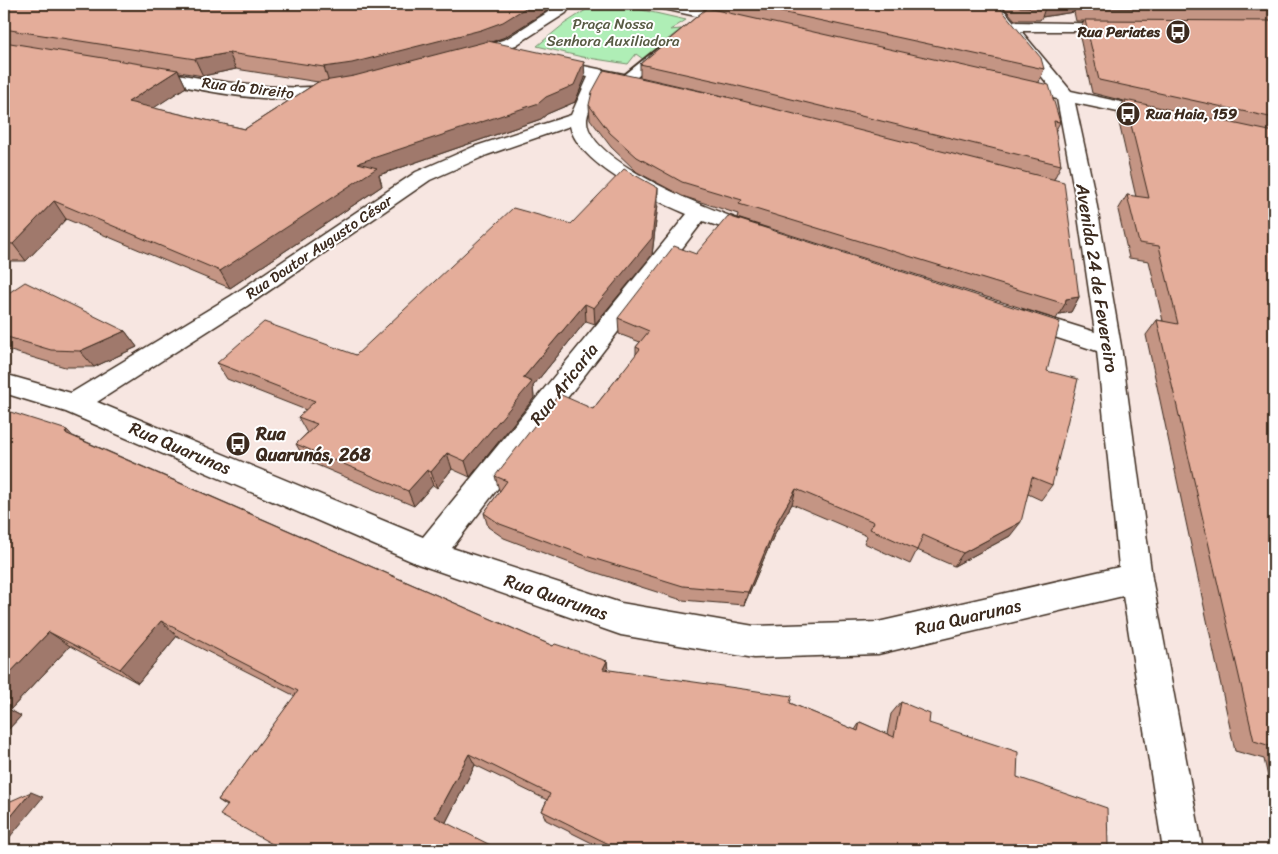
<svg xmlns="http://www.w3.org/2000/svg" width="1278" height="854" font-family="Sriracha,sans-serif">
<rect width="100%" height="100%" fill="#f7e6e1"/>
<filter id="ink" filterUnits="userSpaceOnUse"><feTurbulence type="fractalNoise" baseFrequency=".02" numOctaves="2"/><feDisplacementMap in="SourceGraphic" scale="10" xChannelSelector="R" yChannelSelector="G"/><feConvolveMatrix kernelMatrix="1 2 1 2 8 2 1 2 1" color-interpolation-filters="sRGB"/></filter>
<g filter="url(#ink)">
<polygon fill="#afeeb6" stroke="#758c6a" points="595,4 616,4 686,20 670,30 681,29 643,59 636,54 628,64 582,57 537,46 564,24"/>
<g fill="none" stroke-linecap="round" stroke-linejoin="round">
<defs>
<polygon id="service" points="661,48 667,51 665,53 630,83 622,83 620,80 622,77 657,49"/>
<g id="minor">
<polygon points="653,4 678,4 742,18 744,21 742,24 737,25 655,7"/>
<path d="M985 4H999L1014 22 1125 24 1127 27 1125 30 1120 31H1021L1071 91 1162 111 1165 115 1162 119 1156 120 1075 103 1095 195 1121 346 1152 578 1203 850H1163L1123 596 878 654 754 658 621 635 418 564 66 412 4 393V374L71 393 231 296 416 172 473 147 571 115 588 77 543 67 541 64 543 61 549 59 643 78 645 82 643 86 637 87 604 80C599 90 588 109 587 119 584 164 730 218 767 229L770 234 767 239 759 240 703 221 452 548 621 603 754 626 878 622 1119 567 1097 351 1015 324 1012 318 1015 312 1024 310 1095 332 1075 195 1057 99 1044 96 1042 92 1044 88 1050 87ZM570 126C578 164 654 200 687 214L423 537 97 402 247 306 430 180 487 155Z"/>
<polygon points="561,6 566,7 568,10 566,13 516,45 467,61 461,59 459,56 461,53 506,39 556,7"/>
<path d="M146 68C210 80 271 93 336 85L342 86 344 90 342 94C284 108 198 91 140 76L138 73 140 70Z"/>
</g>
</defs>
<use href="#service" stroke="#3b2a1e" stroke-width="4"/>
<use href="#minor" stroke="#3b2a1e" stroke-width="3"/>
<use href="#service" fill="#fff" fill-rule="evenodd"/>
<use href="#minor" fill="#fff" fill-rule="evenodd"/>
</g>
<g fill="#c49584" stroke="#3b2a1e" fill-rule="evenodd">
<path d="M4 4H558L505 37 492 42 585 78 575 102 547 114 541 119 379 175 382 186 230 288 66 219 26 261H4ZM236 69 318 82 245 129 153 108 186 87 179 72 203 76Z"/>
<polygon points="686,4 997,4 1044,69 1039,82 1060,122 1055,132 1061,165 1054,179 1079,297 1071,312 1059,314 1056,319 737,218 738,214 682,196 637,172 611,147 590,119 589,105 728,97 640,77 640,64 707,8"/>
<polygon points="1001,4 1274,4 1274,800 1273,799 1264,759 1235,751 1146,335 1157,320 1163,321 1149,261 1129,258 1118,210 1127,195 1136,197 1117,114 1124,101 1092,93 1079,33 1084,21 1076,21 1074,12 1042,17 1040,20 1015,20"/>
<polygon points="658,204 652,255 595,324 586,321 533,386 534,398 470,477 452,469 437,488 433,485 414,506 305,460 296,444 307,433 298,417 306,410 227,379 217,363 356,355 571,224"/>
<polygon points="4,296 125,331 137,347 94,367 65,367 4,349"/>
<polygon points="618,318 1047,371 1052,485 1041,500 1028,494 1010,536 954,566 917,550 910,564 864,543 867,536 792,504 774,535 744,605 682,600 591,571 504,538 488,527 484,513 500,491 499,490 495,476 593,409 636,355 636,347 640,342 619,334"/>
<polygon points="73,436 553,646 607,661 608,670 790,703 855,730 860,722 887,734 891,714 901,702 929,723 1017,777 1108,847 1117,850 606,850 546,820 542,811 547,800 475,765 446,822 227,806 218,800 295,696 177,636 138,683 70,646 10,710 21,716 4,734"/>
</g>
<g fill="#a0796c" stroke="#3b2a1e">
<polygon points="532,4 558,4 505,37 483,45 329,83 324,67"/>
<polygon points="1051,4 1078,4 1074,12 1042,17 1045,8 1045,5"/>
<polygon points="229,53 236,69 203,76 195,59"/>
<polygon points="584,62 585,78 575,102 547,114 541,119 379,175 382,186 230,288 220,271 358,163"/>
<polygon points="178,70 186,87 137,119 128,102"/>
<polygon points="658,188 658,204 652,255 595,324 594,308"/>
<polygon points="54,201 66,219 26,261 13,244"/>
<polygon points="1079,297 1071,312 1059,314 1065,304 1066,299"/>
<polygon points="585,304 586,321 533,386 534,398 470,477 465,461 523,378"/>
<polygon points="125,331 137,347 94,367 80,351"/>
<polygon points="67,430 84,448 65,433"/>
<polygon points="447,453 452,469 437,488 431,472"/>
<polygon points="427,470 433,485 414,506 408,491"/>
<polygon points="796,489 792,504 774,535 744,605 748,592 778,520"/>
<polygon points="1021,522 1010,536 954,566 963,553"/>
<polygon points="161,621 177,636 138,683 120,669"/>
<polygon points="49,632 70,646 10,710 21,716 4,734 4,679"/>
<polygon points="607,661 608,675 603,669"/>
<polygon points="469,754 475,765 444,826 435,817"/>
<polygon points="31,792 43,797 4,844 4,825"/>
</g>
<g fill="#e4ad9a" stroke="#3b2a1e">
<polygon points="4,4 532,4 503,22 481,30 352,63 324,67 229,53 195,59 4,29"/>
<polygon points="744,4 997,4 1041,58 1044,69"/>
<polygon points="1016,4 1051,4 1045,5 1045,8 1020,7"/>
<polygon points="1081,4 1274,4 1274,10 1082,8"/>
<polygon points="707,8 1049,85 1060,122 1054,121 1061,165 730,84 640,64"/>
<polygon points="1085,20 1274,21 1274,118 1099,80"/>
<polygon points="488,41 584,62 574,85 546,97 539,103 358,163 377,168 220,271 54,201 13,244 4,243 4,42 178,70 128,102 245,129 318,82 354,76"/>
<polygon points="604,70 727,97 1064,182 1079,297 1066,299 1065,304 739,204 742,200 682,182 637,157 610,133 589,105 592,92"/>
<polygon points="1125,100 1274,132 1274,747 1254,741 1157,320 1178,324 1159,246 1139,243 1127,195 1149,198"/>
<polygon points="624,169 658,188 652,238 594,308 585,304 523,378 532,382 465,461 447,453 431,472 427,470 408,491 296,444 317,424 298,417 315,401 217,363 264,322 356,355 513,208 571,224"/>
<polygon points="728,216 1060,322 1047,371 1078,379 1052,485 1032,477 1021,522 963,553 923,535 917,550 870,529 874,522 796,489 778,520 748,592 683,586 589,557 500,524 484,513 507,481 495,476 559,394 593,409 640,349 636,347 649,331 618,318 674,246 696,254"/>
<polygon points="25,282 125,331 80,351 51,350 4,336 4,296"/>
<polygon points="4,410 67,430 65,433 553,646 555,644 607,661 603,669 792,696 790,703 858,731 860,722 894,737 901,702 930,714 929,723 1018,752 1017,777 1107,808 1108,847 1117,850 621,850 542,811 550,794 469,754 435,817 500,850 283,850 220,815 228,805 218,800 298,691 161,621 120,669 49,632 4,679"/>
<polygon points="31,792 4,825 4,804"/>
</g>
</g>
<defs>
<symbol id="bus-disc" viewBox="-11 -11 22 22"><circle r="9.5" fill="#3b2a1e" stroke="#fff"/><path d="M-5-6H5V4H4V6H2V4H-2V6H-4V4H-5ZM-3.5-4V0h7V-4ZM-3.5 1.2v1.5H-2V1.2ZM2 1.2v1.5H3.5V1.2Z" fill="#fff"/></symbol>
</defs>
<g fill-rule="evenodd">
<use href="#bus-disc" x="1164" y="18" width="28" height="28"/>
<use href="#bus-disc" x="1114" y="100" width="28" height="28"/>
<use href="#bus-disc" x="224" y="430" width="28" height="28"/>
</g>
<g text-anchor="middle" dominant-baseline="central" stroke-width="4" stroke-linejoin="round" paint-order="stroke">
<g font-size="15" fill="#585b44" stroke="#fff">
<text x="613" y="24">Praça Nossa<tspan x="613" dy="17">Senhora Auxiliadora</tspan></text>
</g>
<g font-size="15" font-weight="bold" fill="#3b2a1e" stroke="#fff" text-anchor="end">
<text x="1160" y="32">Rua Periates</text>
<text x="1146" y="114" text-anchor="start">Rua Haia, 159</text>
</g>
<g font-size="15" fill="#3b2a1e" stroke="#fff">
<text transform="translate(248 88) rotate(7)">Rua do Direito</text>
<text transform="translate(319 247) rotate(-34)">Rua Doutor Augusto César</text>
</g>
<g font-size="18" fill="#3b2a1e" stroke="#fff">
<text transform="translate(1097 278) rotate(81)">Avenida 24 de Fevereiro</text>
<text transform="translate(564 384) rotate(-52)">Rua Aricaria</text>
<text transform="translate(180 448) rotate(23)">Rua Quarunas</text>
<text transform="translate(556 597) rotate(19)">Rua Quarunas</text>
<text transform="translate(968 617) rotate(-13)">Rua Quarunas</text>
</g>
<g font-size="18" font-weight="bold" fill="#3b2a1e" stroke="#fff" text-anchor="start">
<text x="256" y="434">Rua<tspan x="256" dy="21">Quarunás, 268</tspan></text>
</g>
</g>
<rect width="1278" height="854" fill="none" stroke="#fff" stroke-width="20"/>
<rect x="10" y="10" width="1258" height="834" fill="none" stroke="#3b2a1e" stroke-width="2" filter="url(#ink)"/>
</svg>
